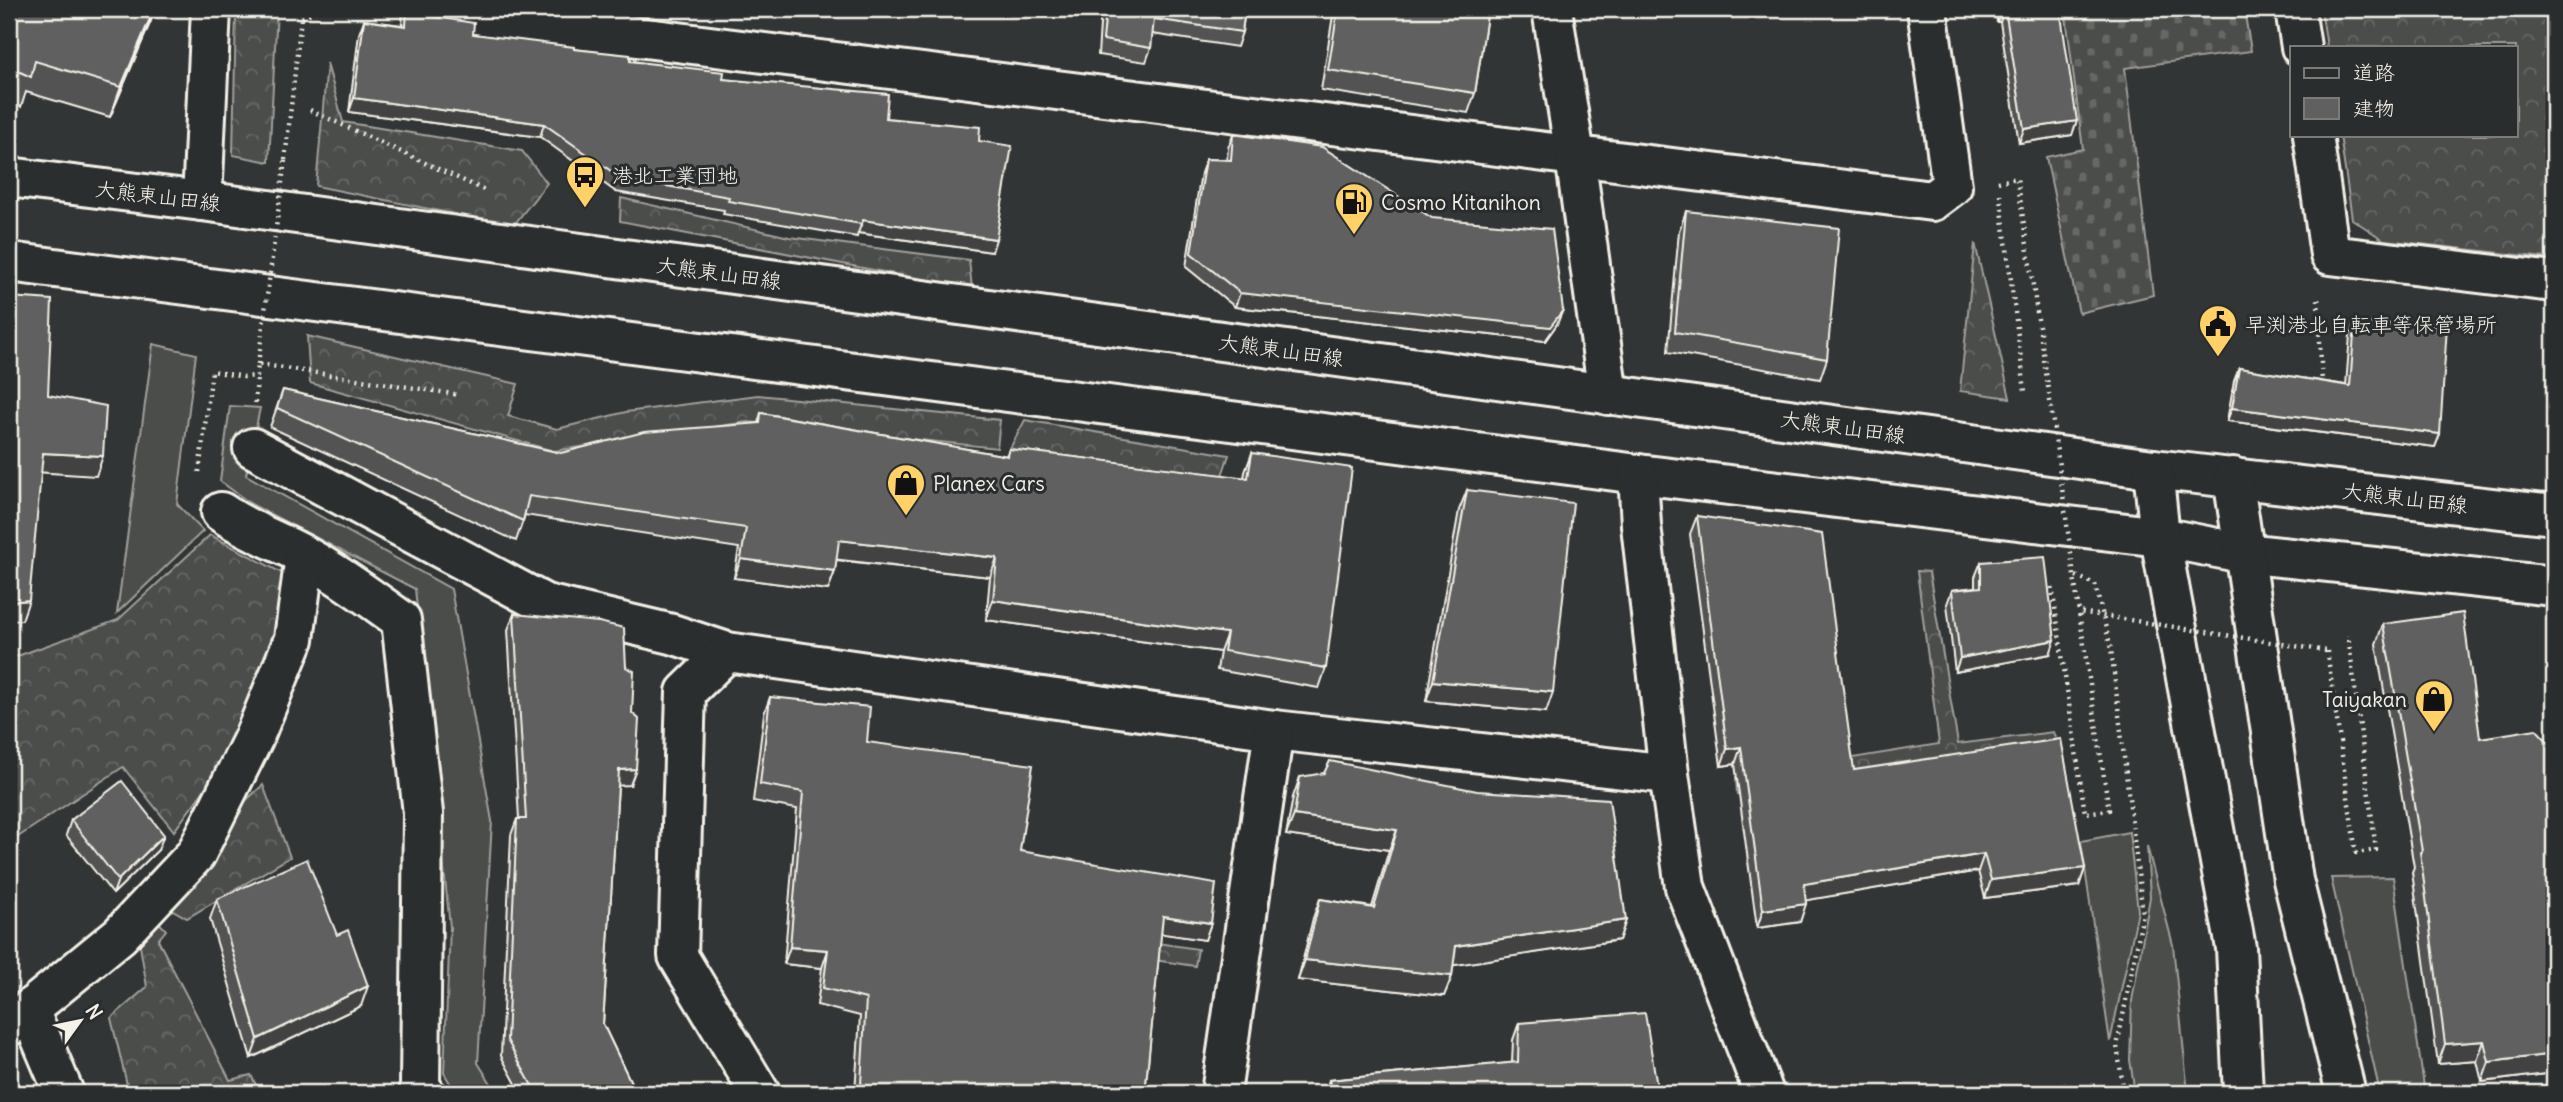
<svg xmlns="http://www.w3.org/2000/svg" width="2563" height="1102" font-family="Delius,'Klee One',sans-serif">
<defs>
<pattern id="forest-crowns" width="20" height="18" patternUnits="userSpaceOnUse" patternTransform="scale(1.75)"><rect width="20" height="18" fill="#4b4d4c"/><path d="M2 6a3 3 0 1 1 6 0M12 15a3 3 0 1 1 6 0" fill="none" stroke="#666766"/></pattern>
<pattern id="cemetery-stones" width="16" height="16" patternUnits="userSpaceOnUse" patternTransform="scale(1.75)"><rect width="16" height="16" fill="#4b4d4c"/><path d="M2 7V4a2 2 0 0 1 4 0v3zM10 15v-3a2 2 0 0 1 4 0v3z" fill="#666766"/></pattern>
</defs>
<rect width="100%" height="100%" fill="#323535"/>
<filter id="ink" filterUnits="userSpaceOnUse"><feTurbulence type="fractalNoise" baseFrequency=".0143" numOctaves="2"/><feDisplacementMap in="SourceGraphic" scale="14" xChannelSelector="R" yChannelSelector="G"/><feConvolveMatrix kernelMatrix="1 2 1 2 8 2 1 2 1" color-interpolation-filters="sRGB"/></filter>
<g filter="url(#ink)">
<g fill="#4b4d4c" stroke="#a09f9a" stroke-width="2">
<polygon points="153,344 196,354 177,504 203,531 117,613"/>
<polygon points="230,406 260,408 246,475 451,589 492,821 478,1063 497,1093 456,1093 444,1073 450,927 415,589 251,504 220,481"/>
<polygon points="2129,832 2138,911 2110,1042 2081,841"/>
<polygon points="2147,846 2173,945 2188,1093 2135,1093 2130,1060 2132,1001 2150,897"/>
<polygon points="2393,877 2425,1093 2380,1093 2331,878"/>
</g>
<g fill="url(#forest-crowns)" stroke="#a09f9a" stroke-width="2">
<polygon points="236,9 277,9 269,162 233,155"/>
<polygon points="2321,9 2554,9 2554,259 2384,240 2352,219 2340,135 2516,135 2516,47 2327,47"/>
<polygon points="327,63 343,122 522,151 547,183 513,226 316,186"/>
<polygon points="621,198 789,237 969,260 972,289 620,221"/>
<polygon points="1975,243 2010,398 1960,391"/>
<polygon points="307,336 518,384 508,416 557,429 626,412 758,395 1000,420 997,448 747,422 554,451 310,383"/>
<polygon points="1025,420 1229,455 1219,484 1008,452"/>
<polygon points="210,535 284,574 277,628 224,763 174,831 123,767 9,843 9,659 118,620"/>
<polygon points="1917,571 1929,572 1958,744 2053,732 2059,747 1737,794 1736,777 1939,744"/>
<polygon points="263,785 290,857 187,918 166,906 241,805"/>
<polygon points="154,917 166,930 158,940 230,1080 251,1075 260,1093 129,1093 111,1018 147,987 137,928"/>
<polygon points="1016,922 1198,949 1195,966 1013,939"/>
</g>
<polygon fill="url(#cemetery-stones)" stroke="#a09f9a" stroke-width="2" points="2065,9 2244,9 2251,51 2125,68 2153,295 2079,313 2046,157 2083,149"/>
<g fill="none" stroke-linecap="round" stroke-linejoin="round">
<defs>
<g id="minor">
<polyline points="435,9 543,25 1932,201 1952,186 1927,9"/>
<polyline points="1552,9 1575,156 1608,395"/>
<polyline points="2295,9 2301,47"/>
<polyline points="2313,135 2330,255 2554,282"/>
<polyline points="9,177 202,201 2153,469 2554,515"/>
<polyline points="202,201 211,9"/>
<polyline points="9,262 1638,474 2160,537 2243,553 2554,586"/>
<polyline points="253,448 545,604 672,634 727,652"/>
<polyline points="1638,474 1641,525 1669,774 1685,887 1764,1093"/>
<path d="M221 512C248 531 279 541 307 557 340 575 370 598 401 620L423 813 420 1086 425 1093"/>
<polyline points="29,1010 64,1093"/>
<polyline points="9,1026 120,935 196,854 254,737 294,639 305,556"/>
<polyline points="760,1093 678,956 686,692 727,652 1274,730 1669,774"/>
<polyline points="1221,1093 1274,730"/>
</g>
<g id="highway">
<polyline points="2153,469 2160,537 2236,948 2243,1093"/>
<polyline points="2233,477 2293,880 2346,1093"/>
</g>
</defs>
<use href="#minor" stroke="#f4f1e8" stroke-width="44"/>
<use href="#highway" stroke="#f4f1e8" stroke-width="44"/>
<g stroke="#f4f1e8" stroke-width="4.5" stroke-dasharray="2 5" stroke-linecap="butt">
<polyline points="302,18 318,9"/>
<polyline points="310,110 484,190"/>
<polyline points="285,160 302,9"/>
<polyline points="1998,182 2017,178 2048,386"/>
<polyline points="2000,194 2025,391"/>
<polyline points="2318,299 2322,384"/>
<polyline points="255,403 257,376"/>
<polyline points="199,472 212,371 244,377 257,376 258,364 460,395"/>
<polyline points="2076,576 2095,584 2111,649 2143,914 2117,1046 2124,1093"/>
<polyline points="2052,587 2085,813 2109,810 2079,612"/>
<polyline points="2327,651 2356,853 2376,850 2348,635"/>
</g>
<use href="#minor" stroke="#2a2d2e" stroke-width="38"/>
<use href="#highway" stroke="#2a2d2e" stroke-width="38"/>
<g stroke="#f4f1e8" stroke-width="4.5" stroke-dasharray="2 5" stroke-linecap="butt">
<polyline points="258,364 285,160"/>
<polyline points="2048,386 2079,612 2327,651"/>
</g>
</g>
<g fill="#525352" stroke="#f4f1e8" stroke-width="2">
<polygon points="9,9 156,9 110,117 26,92 21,107 9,102"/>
<polygon points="403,9 423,9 427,13 473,34 574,49 723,79 979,141 992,252 858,233 857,237 723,214 724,210 616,192 540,137 349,112 359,34 364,20 402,25"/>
<polygon points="1101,9 1245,9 1242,32 1237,47 1152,34 1151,48 1146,62 1098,55"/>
<polygon points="1334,9 1488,9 1475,93 1468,113 1321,90"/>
<polygon points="1995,9 2060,9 2072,135 2019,143 2000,22 1997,22"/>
<polygon points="1233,134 1557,324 1545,341 1235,307 1186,267 1201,173 1206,159 1227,160 1228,148"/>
<polygon points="1686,211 1827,359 1820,379 1668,352 1679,231"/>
<polygon points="2355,322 2440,434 2435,447 2227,421 2234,381 2239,368 2346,385 2350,335"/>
<polygon points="283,390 561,453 758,423 761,413 1006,456 1009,449 1244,478 1245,472 1252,453 1326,668 1319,688 1217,670 1220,652 986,620 990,577 836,560 835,571 828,590 734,578 739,548 525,515 516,541 270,427"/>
<polygon points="1467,490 1546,712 1426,701 1459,510"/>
<polygon points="1697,516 1854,770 2085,868 2079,886 1985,898 1978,871 1806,900 1800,922 1757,928 1735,764 1721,766 1690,534"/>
<polygon points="1981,562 2050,654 1955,672 1947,604 1952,590 1975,587 1975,577"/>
<polygon points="514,614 630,785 618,785 603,1024 636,1093 521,1093 501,1056 511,835 517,819 519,819 508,630"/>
<polygon points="2383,624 2480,738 2554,783 2554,1073 2482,1082 2477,1061 2438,1064 2412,872 2414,867 2376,644"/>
<polygon points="770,697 867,742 1020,851 1211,923 1205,940 1161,933 1145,1093 855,1093 860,1016 817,1005 822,968 784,964 797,809 753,801 764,714"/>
<polygon points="1300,777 1626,920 1619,940 1453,965 1452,976 1444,996 1298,980 1313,918 1320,899 1372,907 1389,850 1286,835 1293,797"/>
<polygon points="71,820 158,850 113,894 66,835"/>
<polygon points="217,899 361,1006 251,1058 210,919"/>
<polygon points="1519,1023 1658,1093 1325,1093 1329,1080 1512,1063 1513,1040"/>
</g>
<g fill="#424342" stroke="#f4f1e8" stroke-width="2">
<polygon points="154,9 156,9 110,117 121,87"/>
<polygon points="2002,9 2005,9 2000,22 1997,22"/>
<polygon points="354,98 544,124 540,137 349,112"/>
<polygon points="2077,121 2072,135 2019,143 2024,129"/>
<polygon points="863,220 996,239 992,252 858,233"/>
<polygon points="1240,293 1563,310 1557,324 1545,341 1235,307"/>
<polygon points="2232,408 2440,434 2435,447 2227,421"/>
<polygon points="43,453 103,456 96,476 35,472"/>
<polygon points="839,540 997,558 990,577 832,559"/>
<polygon points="741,559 835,571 828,590 734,578"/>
<polygon points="29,600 22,620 9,621 9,602"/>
<polygon points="993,600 1227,633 1220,652 986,620"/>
<polygon points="2055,640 2050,654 1955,672 1960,658"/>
<polygon points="1433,681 1553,692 1546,712 1426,701"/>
<polygon points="1741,747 1735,764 1721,766 1727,749"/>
<polygon points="636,769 630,785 613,786 619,770"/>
<polygon points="1294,815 1397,830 1389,850 1286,835"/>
<polygon points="164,835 158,850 113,894 118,880"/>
<polygon points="1984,854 1978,871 1797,902 1804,884"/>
<polygon points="2085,868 2079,886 1985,898 1991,880"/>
<polygon points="1806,904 1800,922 1757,928 1763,910"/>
<polygon points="1163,916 1211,923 1205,940 1157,933"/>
<polygon points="1626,920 1619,940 1449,966 1456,946"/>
<polygon points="790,947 828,950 822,968 784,964"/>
<polygon points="1305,960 1452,976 1444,996 1298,980"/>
<polygon points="368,986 361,1006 251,1058 258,1039"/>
<polygon points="2484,1041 2477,1061 2438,1064 2445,1044"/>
<polygon points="2554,1054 2554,1073 2482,1082 2489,1062"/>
<polygon points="861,1084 866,1085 863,1093 857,1093"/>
</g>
<g fill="#5f605f" stroke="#f4f1e8" stroke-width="2">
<polygon points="9,9 154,9 121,87 35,61 31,77 9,67"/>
<polygon points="407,9 423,9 427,13 436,17 474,23 473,34 574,47 574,49 630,55 630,61 724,72 723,79 888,94 886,118 980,127 979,141 1012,146 996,239 863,220 862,224 728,201 729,197 621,178 544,124 354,98 364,20 406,26"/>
<polygon points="1106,9 1245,9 1242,32 1154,19 1151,48 1103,40"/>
<polygon points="1338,9 1488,9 1475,93 1328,70"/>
<polygon points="2005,9 2060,9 2077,121 2024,129"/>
<polygon points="1233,134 1322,147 1432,218 1552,229 1563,310 1550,327 1240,293 1191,253 1206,159 1231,160"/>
<polygon points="1686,211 1839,228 1827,359 1675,332"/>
<polygon points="9,297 52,300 48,395 106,406 103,456 43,453 29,600 9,602"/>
<polygon points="2355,322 2447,326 2440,434 2232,408 2239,368 2350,386"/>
<polygon points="283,390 561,453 644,432 760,423 761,413 1008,456 1009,449 1248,478 1252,453 1352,468 1326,668 1224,651 1227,633 993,600 997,558 839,540 835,571 741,559 746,528 529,496 523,521 277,408"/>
<polygon points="1467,490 1573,503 1553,692 1433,681"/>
<polygon points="1697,516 1822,534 1854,770 2061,739 2085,868 1991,880 1984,854 1804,884 1806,904 1763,910 1741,747 1727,749"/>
<polygon points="2045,557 2055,640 1960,658 1952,590 1981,587 1981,562"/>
<polygon points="2463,613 2480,738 2536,729 2550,744 2554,783 2554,1054 2489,1062 2484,1041 2445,1044 2420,852 2422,851 2383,624"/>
<polygon points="514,614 599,622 624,628 626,667 634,671 632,713 639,719 636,769 619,770 603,1024 636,1093 536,1093 507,1040 517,819 526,819"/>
<polygon points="770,697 870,707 867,742 1033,765 1020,851 1216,884 1211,923 1163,916 1145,1093 865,1093 866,1085 861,1084 866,999 823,988 828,950 790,947 803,792 760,784"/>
<polygon points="1330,761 1477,791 1609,799 1626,920 1456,946 1452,976 1305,960 1320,899 1374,908 1397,830 1294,815 1300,777 1324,773"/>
<polygon points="122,781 164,835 118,880 71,820"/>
<polygon points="307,859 337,935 348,930 368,986 258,1039 217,899"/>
<polygon points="1645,1013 1658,1093 1332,1093 1329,1080 1518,1062 1519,1023"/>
<polygon points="2065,1084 2070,1093 2038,1093"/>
</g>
</g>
<defs>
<symbol id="bus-pin" viewBox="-11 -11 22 30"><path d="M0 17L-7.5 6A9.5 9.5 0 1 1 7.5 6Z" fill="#ffd166" stroke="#2a2d2e"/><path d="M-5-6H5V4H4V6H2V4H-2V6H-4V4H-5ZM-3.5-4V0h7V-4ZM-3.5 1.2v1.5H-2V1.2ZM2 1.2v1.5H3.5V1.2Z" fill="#111"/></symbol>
<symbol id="fuel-pin" viewBox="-11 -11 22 30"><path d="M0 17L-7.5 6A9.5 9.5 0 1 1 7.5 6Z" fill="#ffd166" stroke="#2a2d2e"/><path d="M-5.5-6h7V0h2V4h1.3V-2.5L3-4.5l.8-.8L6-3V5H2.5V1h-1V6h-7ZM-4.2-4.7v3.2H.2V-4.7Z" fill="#111"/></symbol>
<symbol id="civic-pin" viewBox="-11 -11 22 30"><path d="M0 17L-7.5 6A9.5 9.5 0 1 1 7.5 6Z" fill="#ffd166" stroke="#2a2d2e"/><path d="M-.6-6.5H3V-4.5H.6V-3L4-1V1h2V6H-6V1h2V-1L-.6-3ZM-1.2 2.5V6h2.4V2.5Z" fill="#111"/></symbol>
<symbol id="shop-pin" viewBox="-11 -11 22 30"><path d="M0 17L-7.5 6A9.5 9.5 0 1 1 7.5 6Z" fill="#ffd166" stroke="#2a2d2e"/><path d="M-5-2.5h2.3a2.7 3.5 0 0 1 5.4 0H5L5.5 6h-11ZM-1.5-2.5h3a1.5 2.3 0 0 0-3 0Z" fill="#111"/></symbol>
</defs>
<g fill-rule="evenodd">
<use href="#bus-pin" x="563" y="153" width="44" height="60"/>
<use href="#fuel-pin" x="1332" y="180" width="44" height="60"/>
<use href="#civic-pin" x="2196" y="302" width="44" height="60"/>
<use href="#shop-pin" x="884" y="461" width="44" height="60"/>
<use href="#shop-pin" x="2412" y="677" width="44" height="60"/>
</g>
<g text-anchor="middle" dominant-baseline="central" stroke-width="6" stroke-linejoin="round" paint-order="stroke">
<g font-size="21" fill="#f4f1e8" stroke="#2a2d2e" text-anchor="start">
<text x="612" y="175">港北工業団地</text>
<text x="1381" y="202">Cosmo Kitanihon</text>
<text x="2245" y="324">早渕港北自転車等保管場所</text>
<text x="933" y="483">Planex Cars</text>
<text x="2407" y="699" text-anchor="end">Taiyakan</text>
</g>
<g font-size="21" fill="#f4f1e8" stroke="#2a2d2e">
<text transform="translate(158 196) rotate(7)">大熊東山田線</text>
<text transform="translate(719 273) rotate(8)">大熊東山田線</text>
<text transform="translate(1281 350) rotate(8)">大熊東山田線</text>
<text transform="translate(1843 427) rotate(8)">大熊東山田線</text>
<text transform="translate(2405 498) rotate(7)">大熊東山田線</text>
</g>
</g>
<rect width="2563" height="1102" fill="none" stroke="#2a2d2e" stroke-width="35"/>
<rect x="18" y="18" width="2528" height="1067" fill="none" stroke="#f4f1e8" stroke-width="2.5" filter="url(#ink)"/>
<rect x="2290" y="46" width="228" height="91" fill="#2a2d2e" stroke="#7b7b78" stroke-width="2"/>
<rect x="2304" y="68" width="35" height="10" fill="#2a2d2e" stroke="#7b7b78" stroke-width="2"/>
<text x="2353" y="80" font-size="21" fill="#f4f1e8">道路</text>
<rect x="2304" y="98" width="35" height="21" fill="#5f605f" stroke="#7b7b78" stroke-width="2"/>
<text x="2353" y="116" font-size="21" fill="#f4f1e8">建物</text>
<g transform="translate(80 1021) rotate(57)" stroke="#2a2d2e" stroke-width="5" paint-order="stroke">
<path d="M0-5L12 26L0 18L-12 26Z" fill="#f4f1e8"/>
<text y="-10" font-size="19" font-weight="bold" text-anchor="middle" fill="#f4f1e8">N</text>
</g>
</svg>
